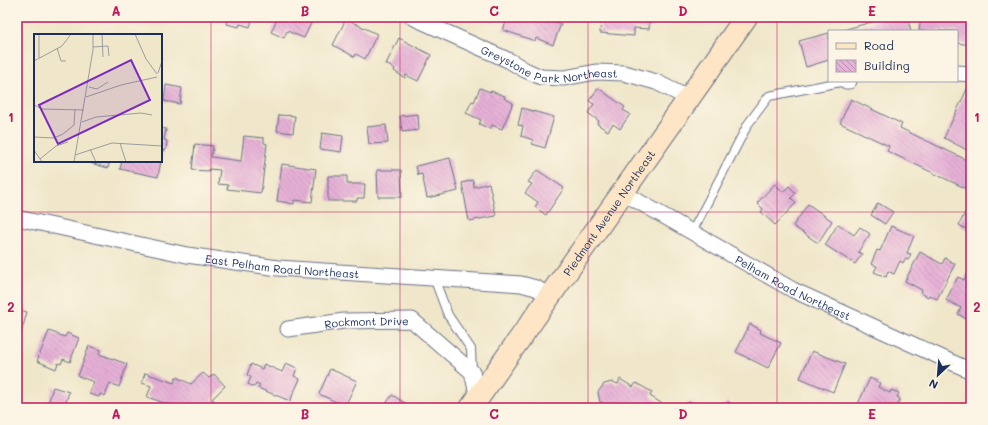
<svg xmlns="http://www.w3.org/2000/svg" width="988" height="425" font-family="Mali,sans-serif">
<defs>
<pattern id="building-back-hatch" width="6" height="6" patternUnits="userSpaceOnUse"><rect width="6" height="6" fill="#e7b0d7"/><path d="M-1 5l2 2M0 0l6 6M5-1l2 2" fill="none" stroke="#ba90b2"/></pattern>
</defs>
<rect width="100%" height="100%" fill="#fcf5e5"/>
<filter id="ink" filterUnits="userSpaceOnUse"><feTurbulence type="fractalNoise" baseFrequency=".025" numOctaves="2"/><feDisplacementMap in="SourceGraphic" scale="8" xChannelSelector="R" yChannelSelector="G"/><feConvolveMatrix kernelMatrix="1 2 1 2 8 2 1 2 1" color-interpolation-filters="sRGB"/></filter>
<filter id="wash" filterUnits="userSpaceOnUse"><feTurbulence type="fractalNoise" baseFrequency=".012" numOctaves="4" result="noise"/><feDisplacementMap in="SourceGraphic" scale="16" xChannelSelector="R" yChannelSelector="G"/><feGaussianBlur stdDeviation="0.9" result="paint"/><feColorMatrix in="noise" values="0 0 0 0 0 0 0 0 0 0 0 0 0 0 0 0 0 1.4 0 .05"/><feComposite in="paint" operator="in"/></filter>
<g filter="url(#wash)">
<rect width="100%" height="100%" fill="#f0e7ca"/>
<g id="blocks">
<g fill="url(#building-back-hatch)">
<polygon points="214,17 253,17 250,27 240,24 239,27 227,24 228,21"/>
<polygon points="278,17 314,17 304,38 287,31 284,38 271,32"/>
<polygon points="482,17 494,17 492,22"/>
<polygon points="508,17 543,17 561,24 553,45 536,38 535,41 503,30"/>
<polygon points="601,17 650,17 649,29 634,28 634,36 600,33"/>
<polygon points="890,17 907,17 911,31 839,31"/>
<polygon points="921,17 960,17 971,18 971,45 957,43 957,31 919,31"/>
<polygon points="346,19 377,34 365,59 356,54 355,57 333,45"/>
<polygon points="829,33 829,60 806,67 799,41"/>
<polygon points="399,38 431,55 418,81 406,75 405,78 394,71 395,69 386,64"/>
<polygon points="166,85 182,88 180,104 164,101"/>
<polygon points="968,87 971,89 971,142 967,150 944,138"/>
<polygon points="480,88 490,92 491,91 505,96 504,98 513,103 502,129 492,125 490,129 479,124 481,120 466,113 472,101 474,102"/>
<polygon points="598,88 625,107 623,110 630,114 620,129 613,124 608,131 597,124 599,121 588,113 594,104 589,101"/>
<polygon points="851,99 902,124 900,128 971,162 971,191 887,151 889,146 840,123"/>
<polygon points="522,108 554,117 545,148 532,144 534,140 521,136 523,126 518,125"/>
<polygon points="418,114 419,130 402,132 400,116"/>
<polygon points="279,115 295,116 293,133 277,131"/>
<polygon points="386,125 388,143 369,144 367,127"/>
<polygon points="161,128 166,129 164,140 167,141 166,150 163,150 162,157"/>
<polygon points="322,133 343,136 341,152 320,149"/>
<polygon points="244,136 264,138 264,143 267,144 261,193 227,189 228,185 218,184 220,170 209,169 209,171 192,170 195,144 213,146 211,157 241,161"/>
<polygon points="450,158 458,191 427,198 422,174 418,175 416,166"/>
<polygon points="83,161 110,161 108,168"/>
<polygon points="122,161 161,161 158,177 120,169"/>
<polygon points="282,164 316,169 312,202 294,200 294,204 277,201"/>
<polygon points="377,170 401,170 402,197 378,197"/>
<polygon points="537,170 564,188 546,215 535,207 538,202 525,193 532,184 528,182"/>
<polygon points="328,176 347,176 347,184 365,184 364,198 357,198 357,201 328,201"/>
<polygon points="473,180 474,187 489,183 496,216 469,221 462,183"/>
<polygon points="775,184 783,192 789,186 796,193 791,198 796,203 775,225 761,212 763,209 757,203"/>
<polygon points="878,203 893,212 885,224 871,215"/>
<polygon points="808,204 832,221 818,243 793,226"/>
<polygon points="968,207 971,209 971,232 959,225"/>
<polygon points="838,224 854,235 860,227 870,234 858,252 862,254 855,264 825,245"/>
<polygon points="891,226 914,236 907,253 911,254 908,260 905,259 903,263 900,261 894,274 888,271 886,277 874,272 877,266 871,264 877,250 880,251"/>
<polygon points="920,252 942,264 945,258 955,264 937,299 929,295 928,297 921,293 922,290 905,281"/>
<polygon points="971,267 971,318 970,321 958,314 961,308 946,300 958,277 964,280"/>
<polygon points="17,309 27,312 20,337 17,336"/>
<polygon points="750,324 761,330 760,333 781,343 768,368 736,352"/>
<polygon points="49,331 65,337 67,333 79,338 70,362 63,359 61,364 58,363 56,369 37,361"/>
<polygon points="89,346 101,350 99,354 127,364 119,387 110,383 105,396 100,394 99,397 89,394 94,382 78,376"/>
<polygon points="812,351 845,364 833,392 800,378"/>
<polygon points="286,363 297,368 294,376 300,379 290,401 258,388 260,385 256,383 254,387 248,384 251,377 247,375 251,364 262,369 264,364 282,372"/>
<polygon points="330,369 357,381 345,406 319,394"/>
<polygon points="145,373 174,383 176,377 191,384 203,373 209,378 214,374 225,386 212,399 215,401 207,408 179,408 147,397 151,386 142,383"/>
<polygon points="870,378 880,383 878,387 890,393 891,390 899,393 897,397 900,399 896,408 856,408"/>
<polygon points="620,379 633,387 636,383 652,392 650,396 669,408 603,408 605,404 600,402 598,392 604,384 612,382 618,384"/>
<polygon points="53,387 69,392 64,408 48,404"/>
<polygon points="392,395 413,408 383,408"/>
<polygon points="689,402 700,408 685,408"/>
<polygon points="729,402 732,408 719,408"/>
</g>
</g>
</g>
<g filter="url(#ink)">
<use href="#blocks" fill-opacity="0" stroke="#666f84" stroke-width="1"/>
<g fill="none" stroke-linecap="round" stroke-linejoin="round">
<defs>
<g id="service">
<polyline points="692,232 748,124 769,96 846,81"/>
<polyline points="434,278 448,315 471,349 472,372"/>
</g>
<g id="minor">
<path id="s1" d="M412 17 510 61 525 70 541 77 564 78 596 72 624 73 656 82 688 98"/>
<polyline points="957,73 971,74"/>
<polyline points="846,81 849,81"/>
<path id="s2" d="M622 192 793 290 971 371"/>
<path id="s3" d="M17 218 187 255 278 268 521 284 536 288 550 296"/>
<path id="s4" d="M288 329 344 321 412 320 472 372 478 398"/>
</g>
<g id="secondary">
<path id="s5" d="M471 408 746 17"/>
</g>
</defs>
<use href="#service" stroke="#666f84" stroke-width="10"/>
<use href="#minor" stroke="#666f84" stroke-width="17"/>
<use href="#secondary" stroke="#666f84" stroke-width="24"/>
<use href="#service" stroke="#fff" stroke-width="8"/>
<use href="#minor" stroke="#fff" stroke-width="15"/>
<use href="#secondary" stroke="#fde5c5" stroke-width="22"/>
</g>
</g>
<path fill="none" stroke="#c2185b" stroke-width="1" stroke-opacity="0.55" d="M211 17V408M400 17V408M588 17V408M777 17V408M17 212H971"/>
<g text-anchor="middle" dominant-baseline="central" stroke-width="3" stroke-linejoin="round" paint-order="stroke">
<g font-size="11" fill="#1b2f5e" stroke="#fcf5e5">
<text stroke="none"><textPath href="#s1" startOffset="148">Greystone Park Northeast</textPath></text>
<text stroke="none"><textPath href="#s5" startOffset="239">Piedmont Avenue Northeast</textPath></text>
<text stroke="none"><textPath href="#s3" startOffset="270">East Pelham Road Northeast</textPath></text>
<text stroke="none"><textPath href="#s2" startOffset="196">Pelham Road Northeast</textPath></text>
<text stroke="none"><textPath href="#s4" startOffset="79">Rockmont Drive</textPath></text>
</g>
</g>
<g transform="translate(34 34)">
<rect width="128" height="128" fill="#f0e7ca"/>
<path fill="none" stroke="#9b9d9f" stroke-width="1" d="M68 0 69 23M101 0 112 25 123 40M59 13 74 12 75 22M23 14 27 27H32M5 24V0M0 27 28 12 37 0M124 39 128 27M55 53 63 55 74 48M52 63 87 51 123 43M0 71 8 75 50 76M48 88 62 83 107 79 118 81M0 103 20 104 29 100 40 91 41 75M86 109 92 128M56 115 62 128M0 116 8 128M41 121 78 109 128 112M6 125 22 112 34 108M40 128 59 16V0"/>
<path fill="#7b2cbf" fill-opacity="0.15" stroke="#7b2cbf" stroke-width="2" d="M97 26 116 66 24 110 5 71Z"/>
<rect width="128" height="128" fill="none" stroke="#1b2f5e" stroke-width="2"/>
</g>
<rect width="988" height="425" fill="none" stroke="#fcf5e5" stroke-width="44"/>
<rect x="828" y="30" width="130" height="52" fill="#fcf5e5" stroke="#a2a6af"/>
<rect x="836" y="43" width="20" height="6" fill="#fde5c5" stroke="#a2a6af"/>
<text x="864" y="50" font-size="12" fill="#1b2f5e">Road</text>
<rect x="836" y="60" width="20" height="12" fill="url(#building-back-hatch)" stroke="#a2a6af"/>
<text x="864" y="70" font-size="12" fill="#1b2f5e">Building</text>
<g transform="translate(938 375) rotate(206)" stroke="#fcf5e5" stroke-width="3" paint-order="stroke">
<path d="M0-3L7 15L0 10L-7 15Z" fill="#1b2f5e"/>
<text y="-6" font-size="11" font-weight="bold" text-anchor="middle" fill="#1b2f5e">N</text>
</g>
<rect x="22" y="22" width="944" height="381" fill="none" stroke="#c2185b" stroke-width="1.5"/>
<g font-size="13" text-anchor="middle" font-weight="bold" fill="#c2185b">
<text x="116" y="16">A</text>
<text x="305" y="16">B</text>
<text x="494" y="16">C</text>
<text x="683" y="16">D</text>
<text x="872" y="16">E</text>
<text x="11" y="122">1</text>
<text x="977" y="122">1</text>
<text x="11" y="312">2</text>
<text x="977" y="312">2</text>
<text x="116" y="419">A</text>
<text x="305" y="419">B</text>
<text x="494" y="419">C</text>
<text x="683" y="419">D</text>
<text x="872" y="419">E</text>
</g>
</svg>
